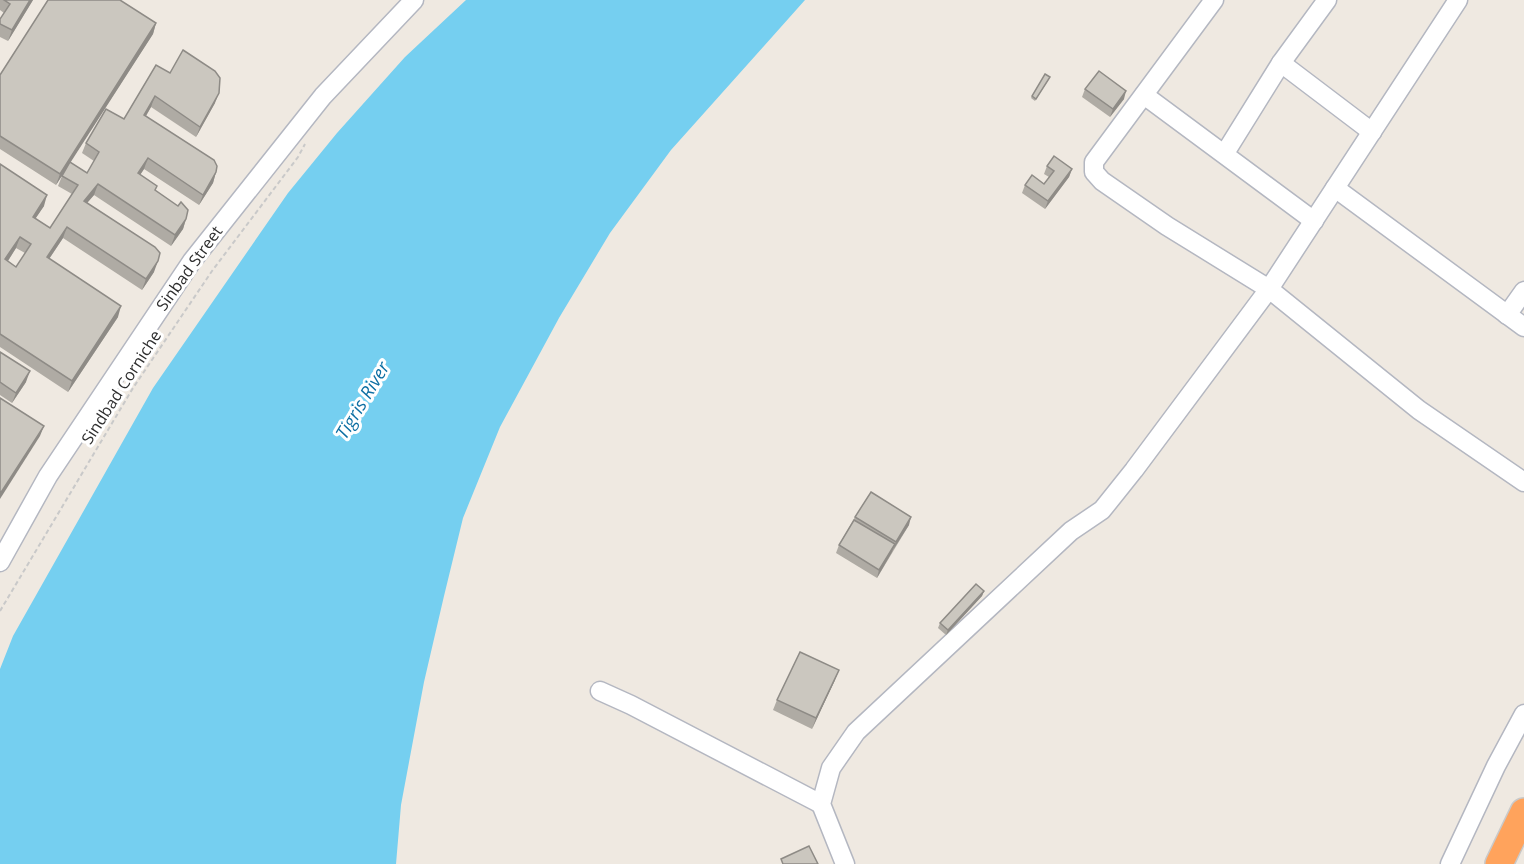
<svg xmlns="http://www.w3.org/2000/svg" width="1524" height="864" font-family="'Open Sans',sans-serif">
<rect width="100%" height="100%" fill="#efe9e1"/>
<polygon fill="#75cff0" points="466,0 805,0 671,150 610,233 559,318 500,427 463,518 444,596 424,682 401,805 396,864 0,864 0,669 13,636 153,388 288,193 337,133 405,57"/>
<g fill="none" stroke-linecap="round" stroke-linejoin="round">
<defs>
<g id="minor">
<polyline points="1214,0 1094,162 1094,172 1102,181 1167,226 1269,289 1419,410 1524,482"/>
<polyline points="1281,63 1372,132"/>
<polyline points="1144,95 1314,221"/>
<polyline points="1225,153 1281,63 1327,0"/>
<polyline points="1335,188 1524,327"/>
<polyline points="1507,315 1524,291"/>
<polyline points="0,562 48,476 192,261 323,96 414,0"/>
<polyline points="600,691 631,705 821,804"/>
<polyline points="845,864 821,804 831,768 856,732 1071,531 1102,510 1134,470 1269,289 1458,0"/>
<polyline points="1450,864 1496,766 1524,714"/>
</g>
<polyline id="highway" points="1499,864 1524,812"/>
</defs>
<use href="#minor" stroke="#b4b7c1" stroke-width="21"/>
<use href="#highway" stroke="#c9c9c9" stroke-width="30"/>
<polyline stroke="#c9c9c9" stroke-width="2" stroke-dasharray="4.5 3" stroke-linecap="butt" points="0,611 133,388 212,271 298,157 305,144"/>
<use href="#minor" stroke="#fff" stroke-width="18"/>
<use href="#highway" stroke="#ffa35c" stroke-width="27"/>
</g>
<g fill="#afaba4" fill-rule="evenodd">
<polygon points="0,0 33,0 8,41 0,37 0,19 4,13 0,10"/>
<path d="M156 23 153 34 70 162 87 173 94 161 82 153 86 143 124 119 156 65 215 103 196 137 151 107 146 116 216 172 213 183 199 205 144 169 140 175 157 186 155 191 186 219 183 229 171 246 94 195 87 203 154 272 142 290 63 238 49 259 118 317 68 392 0 347V164L44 206 35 219 50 228 72 194 58 186 62 176 67 168 56 185 0 149V75ZM16 248 25 253 16 267 8 261Z"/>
<polygon points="1049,79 1035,101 1031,98 1032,96"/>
<polygon points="1085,89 1124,99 1110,117 1082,97"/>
<polygon points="1047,166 1072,169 1069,177 1045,209 1022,193 1025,185 1044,184 1049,177 1044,174"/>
<polygon points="0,352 26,382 12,403 0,395"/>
<polygon points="855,517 909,525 877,578 836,553 839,545"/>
<polygon points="984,591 982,596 946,635 938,628 940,623"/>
<polygon points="835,680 812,729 773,710 777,700"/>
</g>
<g fill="#8e8b86">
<polygon points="30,0 33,0 8,41 12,30"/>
<polygon points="156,23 153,34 56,185 60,174"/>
<polygon points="1126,91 1124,99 1110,117 1113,109"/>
<polygon points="219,93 215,103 196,137 200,127"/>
<polygon points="155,96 151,107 140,126 144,115"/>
<polygon points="148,158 144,169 134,184 138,173"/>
<polygon points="1072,169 1069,177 1045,209 1048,201"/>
<polygon points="216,172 213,183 199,205 203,195"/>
<polygon points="98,184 94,195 80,211 84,201"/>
<polygon points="47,195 44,206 29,228 33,217"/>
<polygon points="186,219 183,229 171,246 175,235"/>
<polygon points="67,227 63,238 43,268 47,257"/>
<polygon points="20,237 16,248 2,270 5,259"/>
<polygon points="158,261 154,272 142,290 146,279"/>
<polygon points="121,306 118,317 68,392 72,381"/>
<polygon points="30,371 26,382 12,403 16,393"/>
<polygon points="44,426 40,436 0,499 0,494"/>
<polygon points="911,517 909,525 893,550 896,542"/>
<polygon points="895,544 892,552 877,578 879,570"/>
<polygon points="984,591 982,596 946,635 948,630"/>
<polygon points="839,670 835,680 812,729 816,718"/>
</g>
<g fill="#cbc7bf" stroke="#8e8b86" stroke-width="1.5" fill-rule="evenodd">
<polygon points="4,0 30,0 12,30 0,24 0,19 10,4"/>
<polygon points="48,0 120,0 156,23 60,174 0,136 0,75"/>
<path d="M183 50 215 71 220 78 219 93 200 127 155 96 144 115 214 160 217 166 216 172 203 195 148 158 138 173 157 186 155 190 178 206 181 202 188 210 186 219 175 235 98 184 84 201 155 247 160 253 158 261 146 279 67 227 47 257 121 306 72 381 0 334V164L47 195 33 217 50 228 78 185 62 176 70 162 87 173 99 152 86 143 106 109 124 119 156 65 170 73ZM20 237 31 244 16 267 5 259Z"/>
<polygon points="1099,71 1126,91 1113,109 1085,89"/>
<polygon points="1045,74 1050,77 1036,99 1032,96"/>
<polygon points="1054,156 1072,169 1048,201 1025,185 1032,175 1044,184 1054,171 1047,166"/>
<polygon points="0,352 30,371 16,393 0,382"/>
<polygon points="0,398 44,426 0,494"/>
<polygon points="871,492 911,517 896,542 855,517"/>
<polygon points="854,520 895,544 879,570 839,545"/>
<polygon points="976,584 984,591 948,630 940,623"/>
<polygon points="800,652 839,670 816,718 777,700"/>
<polygon points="809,846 818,864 783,864 781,859"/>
</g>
<g text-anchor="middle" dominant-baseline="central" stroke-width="6" stroke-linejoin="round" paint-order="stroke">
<g font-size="16" fill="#2e2e2e" stroke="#fff">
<text transform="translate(189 268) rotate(-54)">Sinbad Street</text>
<text transform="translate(121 387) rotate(-57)">Sindbad Corniche</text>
</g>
<g font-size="18" font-style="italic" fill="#0d6fa3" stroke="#fff">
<text transform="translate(362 400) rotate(-59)">Tigris River</text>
</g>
</g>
</svg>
